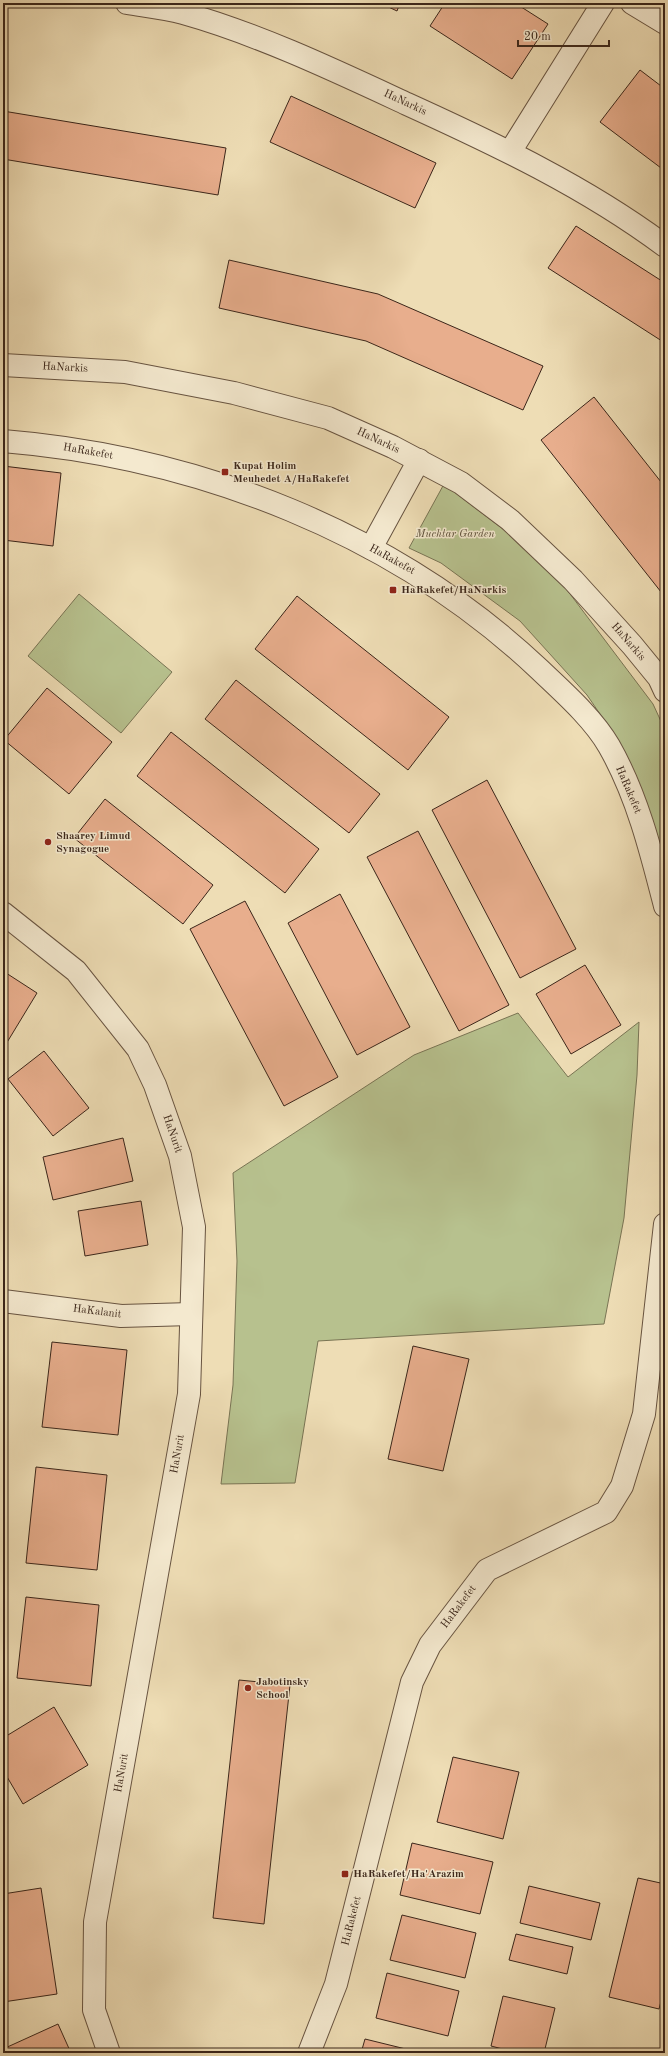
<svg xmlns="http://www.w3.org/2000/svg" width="668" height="2056" font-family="'Old Standard TT',serif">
<rect width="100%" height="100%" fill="#eeddb5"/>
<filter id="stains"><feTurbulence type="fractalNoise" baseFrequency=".005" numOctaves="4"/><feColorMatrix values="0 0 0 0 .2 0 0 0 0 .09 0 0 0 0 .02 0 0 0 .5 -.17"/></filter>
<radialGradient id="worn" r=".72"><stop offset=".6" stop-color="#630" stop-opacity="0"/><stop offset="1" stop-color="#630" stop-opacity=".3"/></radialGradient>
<g fill="#b7c18e" stroke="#797454">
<polygon points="444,484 546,562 653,704 665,730 665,864 617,739 587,695 520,621 441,563 409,548"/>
<polygon points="79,594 172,672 121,733 28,656"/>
<polygon points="518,1013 568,1077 639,1022 637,1075 624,1218 604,1324 318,1341 295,1483 221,1484 233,1385 237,1261 233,1173 414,1055"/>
<polygon points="665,1457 665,1496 661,1495"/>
</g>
<g fill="#e8ae8d" stroke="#3b261a">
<polygon points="380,3 400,3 397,11"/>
<polygon points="445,3 515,3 548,24 512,79 430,26"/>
<polygon points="640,70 665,89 665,171 600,122"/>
<polygon points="291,96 436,163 415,208 270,142"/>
<polygon points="3,111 226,148 218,195 3,159"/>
<polygon points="576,226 665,283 665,343 548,268"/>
<polygon points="229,260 378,294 543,366 523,410 366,341 219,308"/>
<polygon points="594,397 665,487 665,597 541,440"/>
<polygon points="3,466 61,473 53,546 3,540"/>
<polygon points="297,596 449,717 408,770 255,649"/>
<polygon points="236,680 380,794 349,833 205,719"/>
<polygon points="47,688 112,742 69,794 4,740"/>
<polygon points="171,732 319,849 285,893 137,776"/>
<polygon points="487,780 576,949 520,978 432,810"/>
<polygon points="105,799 213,885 183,924 74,838"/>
<polygon points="418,831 509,1005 459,1031 367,857"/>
<polygon points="340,894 410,1027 357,1055 288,923"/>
<polygon points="245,901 338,1077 284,1106 190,929"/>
<polygon points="585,965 621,1025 571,1054 536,994"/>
<polygon points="3,971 37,993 3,1049"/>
<polygon points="44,1051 89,1108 53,1136 8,1079"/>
<polygon points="123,1138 133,1181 53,1200 43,1157"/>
<polygon points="141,1201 148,1245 85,1256 78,1211"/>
<polygon points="52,1342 127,1350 118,1435 42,1427"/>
<polygon points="413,1346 469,1359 443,1471 388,1459"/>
<polygon points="36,1467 107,1475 97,1570 26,1563"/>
<polygon points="26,1597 99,1605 91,1686 17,1678"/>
<polygon points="239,1680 290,1685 264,1924 213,1918"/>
<polygon points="54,1707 88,1765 23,1804 3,1770 3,1738"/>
<polygon points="453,1757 519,1772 503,1839 437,1822"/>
<polygon points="412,1843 493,1862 480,1914 400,1895"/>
<polygon points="638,1878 665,1884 665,1986 659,2009 609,1997"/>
<polygon points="529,1886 600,1903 591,1940 520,1923"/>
<polygon points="41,1888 57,1994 3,2002 3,1894"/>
<polygon points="402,1915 476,1933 465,1978 390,1960"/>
<polygon points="516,1934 573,1947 567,1974 509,1960"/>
<polygon points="387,1973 459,1991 448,2036 376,2018"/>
<polygon points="503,1996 555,2008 544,2053 518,2053 491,2046"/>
<polygon points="58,2024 71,2053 3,2053 3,2049"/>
<polygon points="365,2039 422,2053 361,2053"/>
</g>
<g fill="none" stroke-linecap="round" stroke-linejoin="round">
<defs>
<g id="minor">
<path d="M127 3C145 6 165 8 183 13 258 34 336 71 407 104 495 144 586 187 665 246"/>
<polyline points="632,3 665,23"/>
<polyline points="510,152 603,3"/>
<polyline points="3,365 125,372 234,393 328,418 393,447 461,483 510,520 573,580 632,645 659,678 665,691"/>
<path d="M3 441C199 457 395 533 539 669 562 691 593 718 609 746 637 795 651 851 665 906"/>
<polyline points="371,548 419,460"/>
<polyline points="3,913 76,971 138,1049 155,1085 180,1156 194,1227 189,1394 95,1922 94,2010 109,2053"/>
<polyline points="3,1301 121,1316 191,1314"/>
<polyline points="309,2053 336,1984 412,1682 430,1645 487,1570 606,1512 622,1486 644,1414 665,1224"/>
</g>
</defs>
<use href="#minor" stroke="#685441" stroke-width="24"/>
<use href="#minor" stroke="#f4e9cf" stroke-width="22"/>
</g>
<g fill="#8f2418" stroke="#f4e9cf" stroke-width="1.5">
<rect x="221" y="468" width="8" height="8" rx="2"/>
<rect x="389" y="586" width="8" height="8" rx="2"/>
<circle cx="48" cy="842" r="4"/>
<circle cx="248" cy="1688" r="4"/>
<rect x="341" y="1870" width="8" height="8" rx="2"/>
</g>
<g text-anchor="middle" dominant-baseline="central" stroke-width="3" stroke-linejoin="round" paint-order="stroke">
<g font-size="11" fill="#3b261a" stroke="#f4e9cf">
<text transform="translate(405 103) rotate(25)">HaNarkis</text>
<text transform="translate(65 368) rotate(3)">HaNarkis</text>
<text transform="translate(378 441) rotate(25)">HaNarkis</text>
<text transform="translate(88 452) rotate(10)">HaRakefet</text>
<text transform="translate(392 560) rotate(29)">HaRakefet</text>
<text transform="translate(628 642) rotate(49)">HaNarkis</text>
<text transform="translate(628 790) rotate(67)">HaRakefet</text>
<text transform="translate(172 1134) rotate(71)">HaNurit</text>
<text transform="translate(97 1312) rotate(7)">HaKalanit</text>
<text transform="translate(178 1454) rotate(-80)">HaNurit</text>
<text transform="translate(459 1607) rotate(-53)">HaRakefet</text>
<text transform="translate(122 1773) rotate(-80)">HaNurit</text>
<text transform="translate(352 1921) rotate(-76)">HaRakefet</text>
</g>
<g font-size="11" font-weight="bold" fill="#3b261a" stroke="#f4e9cf" text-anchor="start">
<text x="233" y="466">Kupat Holim<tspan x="233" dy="13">Meuhedet A/HaRakefet</tspan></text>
<text x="401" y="590">HaRakefet/HaNarkis</text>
<text x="56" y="836">Shaarey Limud<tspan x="56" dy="13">Synagogue</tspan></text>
<text x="256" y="1682">Jabotinsky<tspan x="256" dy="13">School</tspan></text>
<text x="353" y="1874">HaRakefet/Ha'Arazim</text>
</g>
<g font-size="11" font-style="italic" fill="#5a4d37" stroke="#f4e9cf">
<text x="455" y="534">Muchtar Garden</text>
</g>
</g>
<rect width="668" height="2056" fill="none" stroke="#eeddb5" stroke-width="16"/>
<rect x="4" y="4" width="660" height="2048" fill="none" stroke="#3b261a" stroke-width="2"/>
<rect x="8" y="8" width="652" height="2040" fill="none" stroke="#3b261a"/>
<path d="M518 40v6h91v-6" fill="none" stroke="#3b261a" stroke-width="2"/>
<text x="524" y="40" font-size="12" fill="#3b261a" stroke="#f4e9cf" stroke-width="3" paint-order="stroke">20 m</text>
<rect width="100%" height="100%" filter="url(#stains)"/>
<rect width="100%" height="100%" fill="url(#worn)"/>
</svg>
